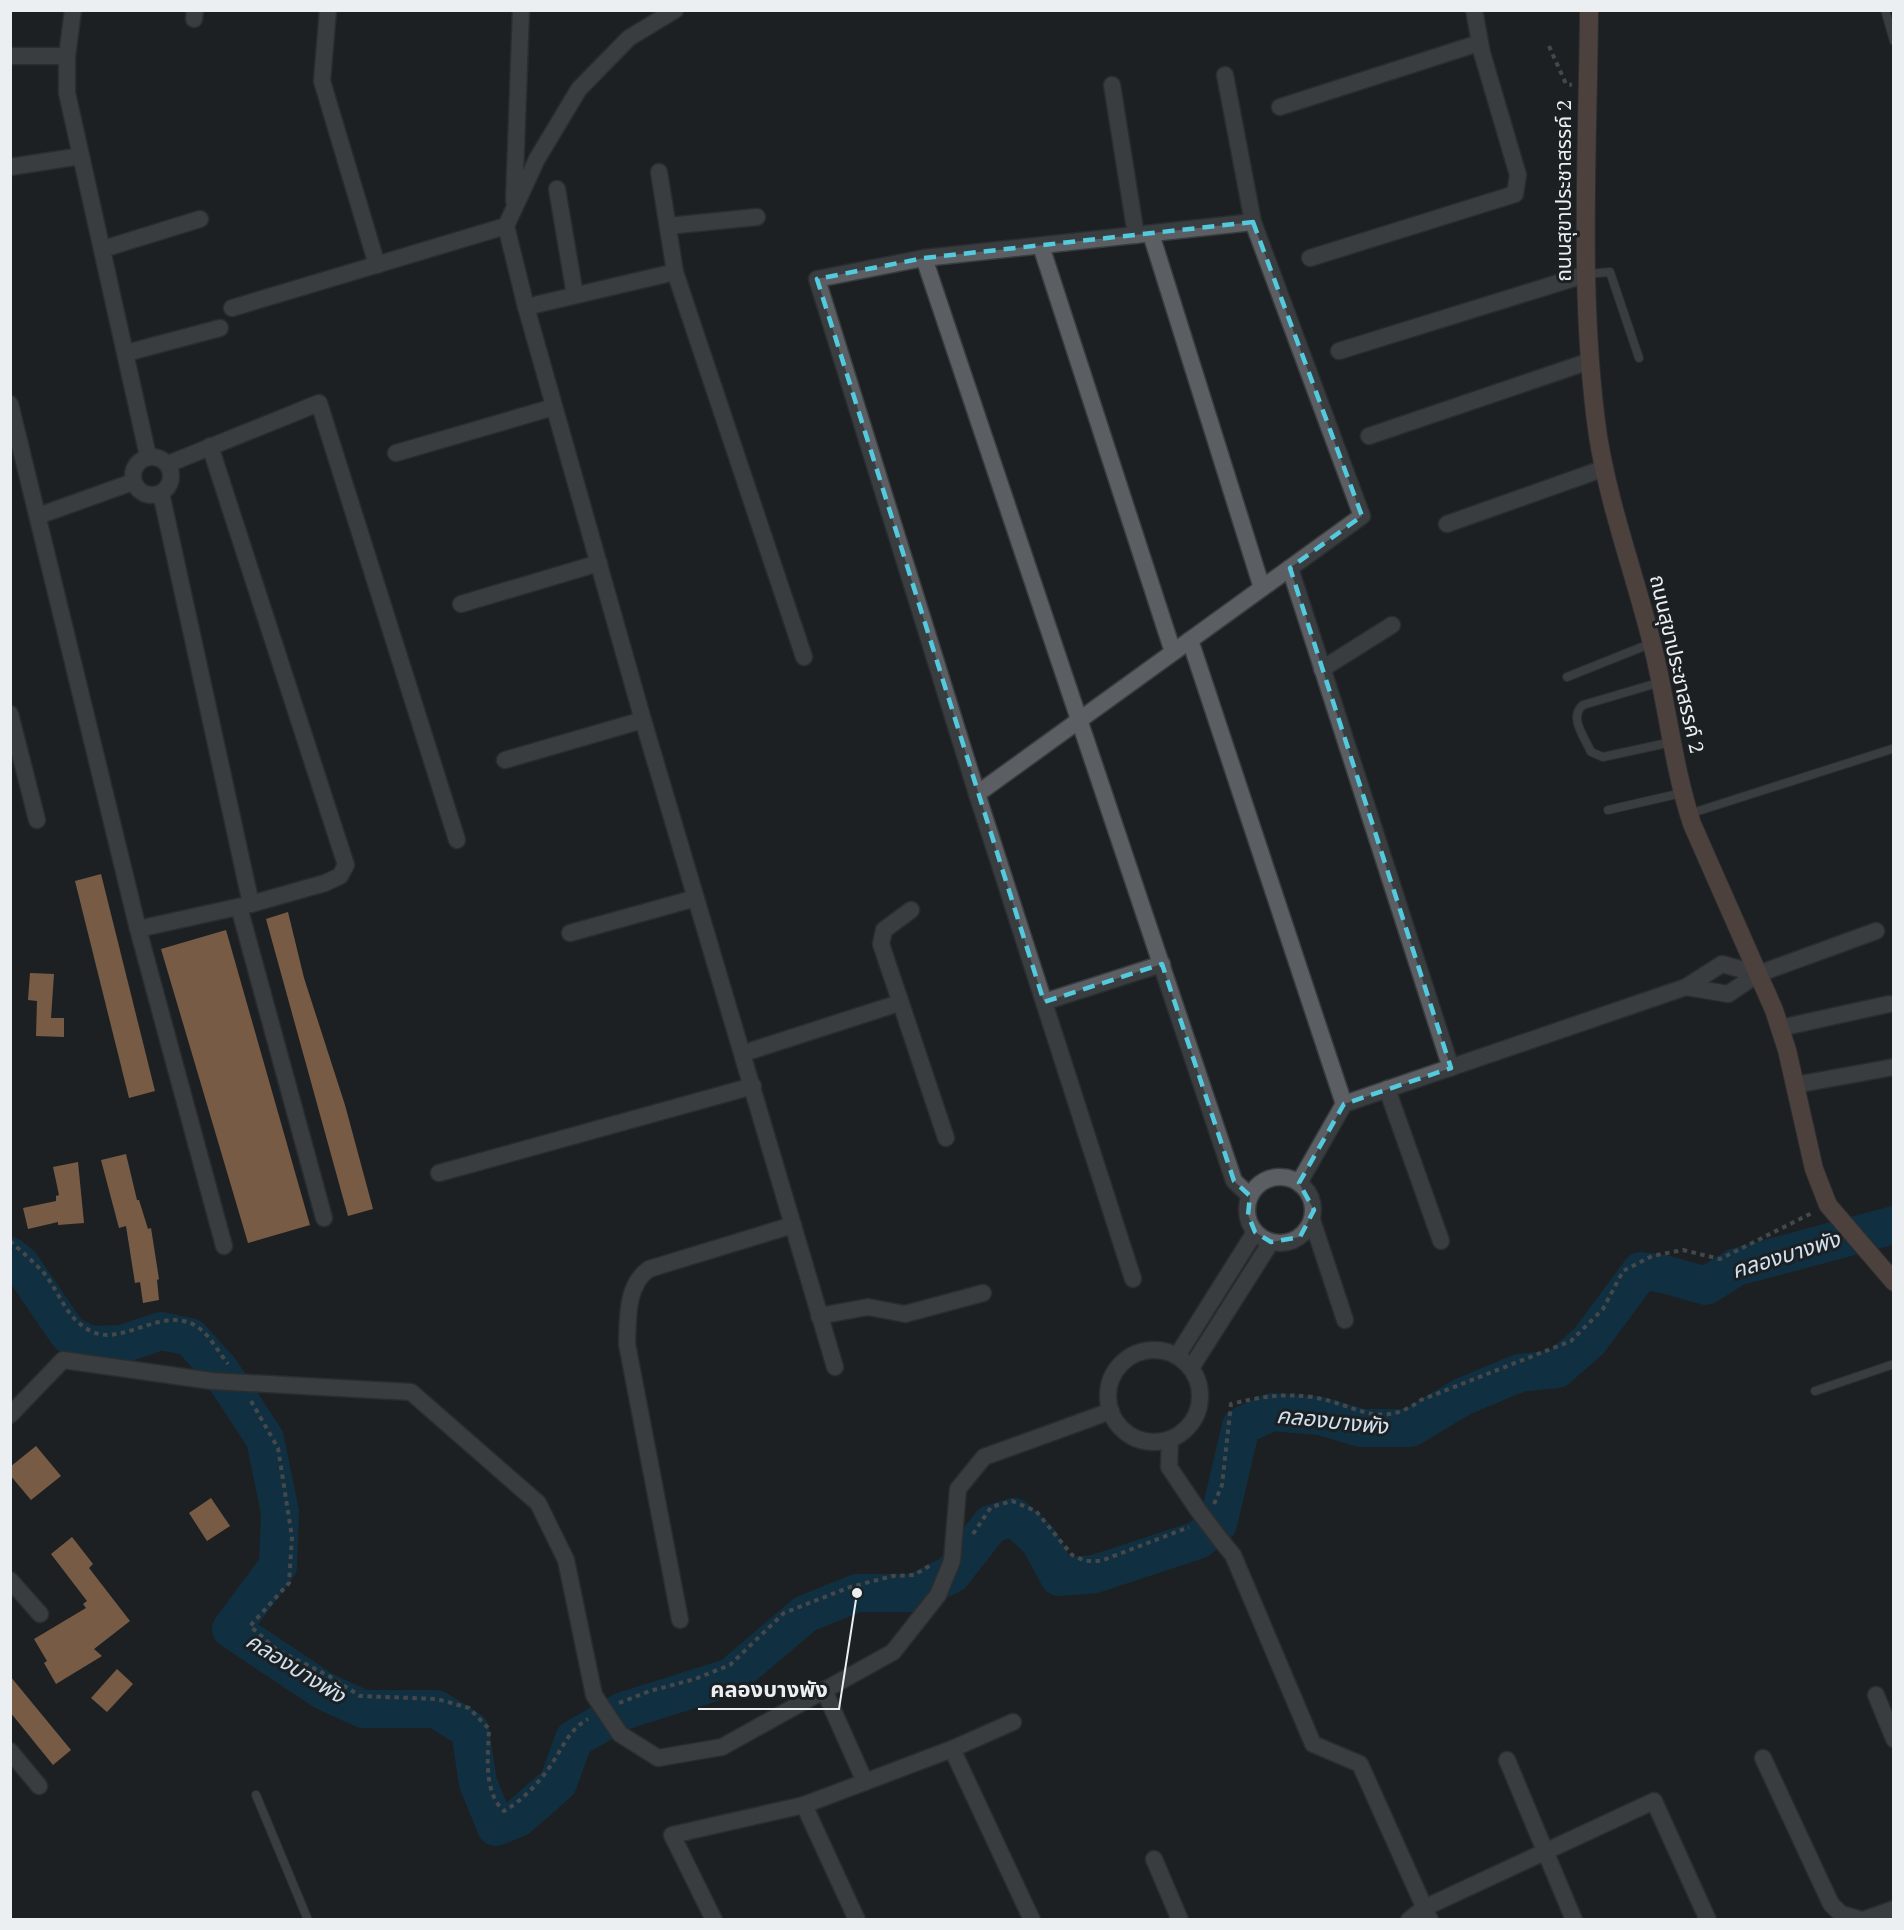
<svg xmlns="http://www.w3.org/2000/svg" width="1904" height="1930" font-family="Spectral,'Noto Sans Thai',serif">
<rect width="100%" height="100%" fill="#1d2023"/>
<g fill="none" stroke-linecap="round" stroke-linejoin="round">
<polyline stroke="#004265" stroke-width="38" points="10,1256 21,1265 69,1335 90,1345 122,1344 161,1331 190,1337 220,1370 265,1439 280,1512 278,1566 231,1629 324,1691 363,1709 436,1709 470,1730 478,1783 496,1827 518,1818 558,1783 574,1739 623,1711 731,1677 805,1614 857,1593 914,1593 952,1574 991,1524 1014,1517 1039,1540 1059,1577 1095,1574 1198,1540 1218,1524 1241,1426 1272,1412 1321,1416 1361,1428 1410,1428 1462,1397 1519,1373 1557,1369 1589,1341 1641,1271 1664,1274 1706,1286 1736,1267 1894,1225"/>
</g>
<g fill="#e7a36f">
<polygon points="101,874 155,1091 129,1098 75,881"/>
<polygon points="288,912 304,978 345,1105 373,1209 348,1216 266,919"/>
<polygon points="226,930 310,1225 248,1243 161,949"/>
<polygon points="30,973 54,974 51,1018 64,1018 64,1037 36,1036 37,1001 28,1000"/>
<polygon points="126,1154 137,1200 139,1200 148,1229 151,1228 159,1279 157,1280 159,1300 143,1303 140,1282 135,1283 126,1226 119,1228 101,1160"/>
<polygon points="78,1162 84,1223 58,1225 58,1222 28,1229 23,1208 56,1201 56,1196 59,1195 53,1167"/>
<polygon points="36,1446 61,1476 31,1500 10,1475 10,1467"/>
<polygon points="211,1498 230,1526 207,1541 189,1513"/>
<polygon points="72,1537 93,1564 89,1568 130,1621 94,1649 102,1656 56,1684 44,1663 47,1661 34,1639 86,1608 83,1604 87,1601 51,1554"/>
<polygon points="117,1669 133,1684 107,1712 91,1698"/>
<polygon points="10,1676 71,1750 53,1765 10,1712"/>
</g>
<g fill="none" stroke-linecap="round" stroke-linejoin="round">
<defs>
<g id="lane">
<polyline points="1885,10 1894,41"/>
<polyline points="1587,274 1610,272 1639,358"/>
<polyline points="1567,677 1652,643"/>
<path d="M1661 682 1583 705C1568 717 1585 738 1591 752L1603 757 1672 742"/>
<polyline points="1608,810 1682,793"/>
<polyline points="1689,814 1892,749"/>
<polyline points="1815,1391 1894,1364"/>
<polyline points="256,1795 308,1920"/>
</g>
<g id="street">
<polyline points="73,10 67,56 67,93 148,456"/>
<polyline points="328,10 322,81 377,265"/>
<polyline points="675,10 629,38 579,89 537,159 506,226 526,307 643,720 835,1367"/>
<polyline points="194,19 195,10"/>
<polyline points="10,56 67,56"/>
<polyline points="1112,85 1136,235"/>
<polyline points="1280,107 1479,43"/>
<polyline points="10,167 81,156"/>
<polyline points="659,172 675,272 804,657"/>
<polyline points="557,189 575,295"/>
<polyline points="514,201 521,10"/>
<polyline points="668,226 757,217"/>
<polyline points="1151,234 1262,588"/>
<polyline points="1041,246 1173,652"/>
<polyline points="103,249 200,219"/>
<polyline points="924,258 1234,1181 1250,1196"/>
<polyline points="1310,258 1515,194 1518,175 1482,53 1474,10"/>
<polyline points="526,307 675,272"/>
<polyline points="232,308 506,226"/>
<polyline points="1339,351 1587,274"/>
<polyline points="126,353 220,328"/>
<polyline points="10,404 138,929 224,1246"/>
<polyline points="1369,436 1590,361"/>
<polyline points="396,453 554,407"/>
<circle cx="152" cy="476" r="19"/>
<polyline points="168,464 319,403 457,840"/>
<polyline points="161,493 251,904"/>
<polyline points="38,516 133,482"/>
<polyline points="1447,524 1605,468"/>
<polyline points="1290,568 1451,1068"/>
<polyline points="461,604 599,563"/>
<polyline points="1190,640 1344,1104"/>
<polyline points="1322,669 1392,625"/>
<polyline points="10,714 37,820"/>
<polyline points="505,760 643,720"/>
<polyline points="977,794 1362,516 1253,222 1225,75"/>
<polyline points="239,907 324,1218"/>
<polyline points="911,910 884,930 881,944 946,1138"/>
<polyline points="138,929 251,904 325,883 340,876 346,865 210,446"/>
<polyline points="570,933 696,898"/>
<polyline points="1686,987 1728,994 1758,974 1876,931"/>
<polyline points="1044,1002 1162,964"/>
<polyline points="1780,1028 1889,1004"/>
<polyline points="744,1053 899,1003"/>
<polyline points="1795,1085 1894,1067"/>
<polyline points="1387,1089 1441,1241"/>
<polyline points="439,1173 753,1086"/>
<circle cx="1280" cy="1210" r="33"/>
<polyline points="1299,1183 1344,1104 1686,987 1722,964 1758,974"/>
<polyline points="1312,1220 1345,1320"/>
<polyline points="1133,1279 977,794 817,279 924,258 1253,222"/>
<polyline points="819,1316 868,1307 905,1314 983,1293"/>
<circle cx="1154" cy="1396" r="46"/>
<polyline points="1177,1356 1255,1232"/>
<polyline points="1191,1368 1271,1242"/>
<polyline points="10,1415 63,1360 212,1381 411,1392 538,1503 566,1560 594,1695 620,1734 658,1758 722,1747 893,1652 938,1595 952,1561 958,1489 984,1457 1111,1411"/>
<polyline points="1170,1439 1169,1467 1198,1510"/>
<polyline points="1223,1543 1233,1555 1313,1744 1360,1764 1430,1920"/>
<polyline points="10,1580 40,1614"/>
<path d="M680 1620 627 1344C628 1318 626 1285 649 1269L793 1225"/>
<polyline points="824,1690 865,1782"/>
<polyline points="1876,1695 1894,1739"/>
<polyline points="952,1749 1013,1722"/>
<polyline points="10,1751 39,1786"/>
<polyline points="1763,1758 1831,1904 1841,1914 1862,1920"/>
<polyline points="1507,1760 1574,1920"/>
<polyline points="804,1805 857,1920"/>
<polyline points="1154,1859 1180,1920"/>
<polyline points="714,1920 672,1835 804,1805 952,1749 1032,1920"/>
<polyline points="1409,1920 1424,1908 1654,1801 1708,1920"/>
<polyline points="1863,1920 1894,1909"/>
</g>
<path id="secondary" d="M1589 10C1588 151 1578 297 1598 436 1610 511 1638 583 1655 656 1668 712 1674 769 1692 824L1774 1010 1787 1050 1814 1169 1828 1205 1894 1282"/>
</defs>
<use href="#lane" stroke="#393c3f" stroke-width="10"/>
<use href="#street" stroke="#393c3f" stroke-width="19"/>
<use href="#secondary" stroke="#393c3f" stroke-width="20"/>
<g stroke="#75787a" stroke-width="4" stroke-dasharray="4.5 4.5" stroke-linecap="butt">
<polyline points="1549,46 1566,84 1572,85"/>
<path d="M10 1241C21 1251 34 1262 44 1273 60 1293 67 1321 93 1332 125 1346 165 1303 199 1328 211 1337 219 1353 228 1364"/>
<path d="M251 1401 278 1448 292 1537 289 1583 250 1626 277 1650 329 1676 360 1696 437 1699 469 1708 489 1729C488 1756 483 1792 504 1811 523 1800 541 1781 553 1762 564 1745 570 1729 588 1719"/>
<path d="M1214 1504 1222 1485 1231 1404C1260 1397 1282 1393 1312 1397 1356 1404 1379 1431 1421 1400L1571 1341 1603 1309 1623 1271 1652 1256 1683 1250 1720 1259 1812 1213"/>
<polyline points="973,1534 991,1507 1012,1501 1036,1511 1072,1555 1085,1561 1101,1561 1189,1527"/>
<polyline points="619,1703 650,1691 695,1679 730,1665 784,1613 850,1587 893,1576 914,1575 931,1565"/>
</g>
<use href="#lane" stroke="#5b5f63" stroke-width="8"/>
<use href="#street" stroke="#5b5f63" stroke-width="16"/>
<use href="#secondary" stroke="#87695e" stroke-width="18"/>
<defs>
<polyline id="street-bridge" points="1198,1510 1223,1543"/>
</defs>
<use href="#street-bridge" stroke="#393c3f" stroke-width="19" stroke-linecap="butt"/>
<use href="#street-bridge" stroke="#5b5f63" stroke-width="16"/>
</g>
<path d="M0 0H1904V1930H0ZM1253 222 1362 516 1290 568 1451 1068 1344 1104 1299 1183 1314 1210 1300 1237 1271 1242 1255 1232 1248 1215 1250 1196 1234 1181 1162 964 1044 1002 817 279 924 258Z" fill="#1d2023" fill-opacity=".55" fill-rule="evenodd"/>
<path fill="none" stroke="#54cade" stroke-width="4.5" stroke-dasharray="12 8" stroke-linejoin="round" d="M1253 222 1362 516 1290 568 1451 1068 1344 1104 1299 1183 1314 1210 1300 1237 1271 1242 1255 1232 1248 1215 1250 1196 1234 1181 1162 964 1044 1002 817 279 924 258Z"/>
<g text-anchor="middle" dominant-baseline="central" stroke-width="6" stroke-linejoin="round" paint-order="stroke">
<g font-size="21" fill="#eceff1" stroke="#1d2023">
<text transform="translate(1565 191) rotate(-90)">ถนนสุขาประชาสรรค์ 2</text>
<text transform="translate(1676 664) rotate(77)">ถนนสุขาประชาสรรค์ 2</text>
</g>
<g font-size="22" font-style="italic" fill="#d0e2f0" stroke="#1d2023">
<text transform="translate(1786 1256) rotate(-17)">คลองบางพัง</text>
<text transform="translate(1332 1422) rotate(6)">คลองบางพัง</text>
<text transform="translate(295 1669) rotate(32)">คลองบางพัง</text>
</g>
</g>
<path fill="none" stroke="#eceff1" stroke-width="2" d="M857 1593L839 1709H698"/>
<circle fill="#eceff1" stroke="#1d2023" stroke-width="2" cx="857" cy="1593" r="6"/>
<g font-size="22" text-anchor="middle" font-weight="bold" fill="#eceff1" stroke="#1d2023" stroke-width="6" stroke-linejoin="round" paint-order="stroke">
<text x="769" y="1697">คลองบางพัง</text>
</g>
<rect width="1904" height="1930" fill="none" stroke="#eceff1" stroke-width="24"/>
</svg>
